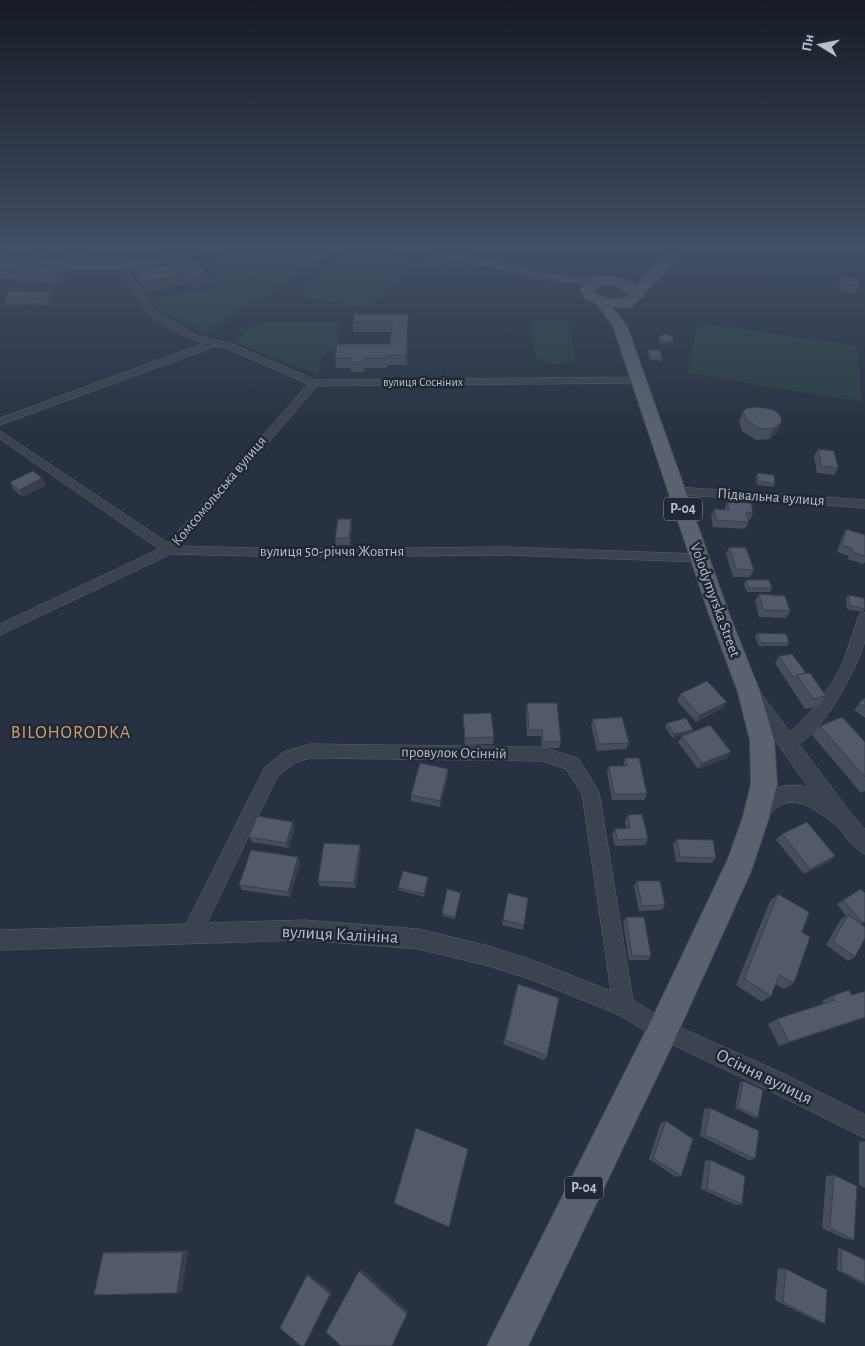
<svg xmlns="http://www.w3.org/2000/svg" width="865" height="1346" font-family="'Alegreya Sans',sans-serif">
<rect width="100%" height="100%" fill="#283141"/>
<g fill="#2b3f43">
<polygon points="238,248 277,255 289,248 338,248 206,333 161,312 152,302 154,298 187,291 201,292 226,286 208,264 224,255 231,255 232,253 230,252"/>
<polygon points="351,249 414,260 365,308 296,294"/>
<polygon points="426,259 460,265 452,273 418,267"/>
<path d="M541 320 562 321 569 325 576 358 575 360C564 365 545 366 536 358L530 325 532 322Z"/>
<polygon points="698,322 857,346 862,402 687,373"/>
<polygon points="263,323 339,323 338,346 322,357 318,375 233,341 254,326"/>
</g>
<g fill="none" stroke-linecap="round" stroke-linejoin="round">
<defs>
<g id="minor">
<path d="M117 263H123L150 304 159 313 198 336 232 344 315 380 639 377 644 380 639 383 317 386 180 546 294 549 506 547 700 554 705 555 707 558 705 561 700 562 506 555 294 557 171 554 0 635V624L159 549 0 439V431L168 543 308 384 226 348 216 346 0 425V418L205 343C186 339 157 323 144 308 133 295 125 279 116 265Z"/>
<polygon points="677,487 865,500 865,508 673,494 671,491"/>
<path d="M865 613C865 622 865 632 865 640 860 665 811 758 781 748L779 743 781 738 797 726 812 710 832 683 842 665 858 618 860 614Z"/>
<path d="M311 744 541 747 578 758 599 792 633 1000 670 1023 782 1073 865 1115V1138L766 1089 656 1037 617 1014 535 981 489 966 418 949 304 940 0 950V930L186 924 265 767 284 752ZM311 758 541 761 566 769 582 794 611 991 535 961 489 946 418 929 304 920 207 923 277 777 295 763Z"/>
</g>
<path id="tertiary" d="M753 689 759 691 853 816 865 829V854C848 847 845 830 832 822 819 813 801 797 783 804 772 808 769 821 757 825L750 823 747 816C758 792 784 779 809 788L747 701 744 696 747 691Z"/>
<g id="secondary">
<path d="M189 248H202C195 255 181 259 171 261 114 274 57 268 0 262V256C62 262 129 272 189 248Z"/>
<polygon points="417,248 434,248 557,276 601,278 607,281 601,284 557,282 422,251"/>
</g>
<path id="primary" d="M673 248H685L632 307H612L627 326 729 614 760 692 774 740 777 784 769 817 751 871 674 1041 528 1346H487L652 1019 728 859 743 817 751 784 750 740 738 692 709 614 613 326 597 304 585 298 580 290C593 271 618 274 636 286ZM603 284 615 285 629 294C618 303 601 299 592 290Z"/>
</defs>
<use href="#minor" stroke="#5a616e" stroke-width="1"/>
<use href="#tertiary" stroke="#5a616e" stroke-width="1"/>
<use href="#secondary" stroke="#5a616e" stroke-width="1"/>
<use href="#primary" stroke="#464c5a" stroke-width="2"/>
<use href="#minor" fill="#3c4350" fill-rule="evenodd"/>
<use href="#tertiary" fill="#3c4350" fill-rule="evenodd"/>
<use href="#secondary" fill="#4a5263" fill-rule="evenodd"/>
<use href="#primary" fill="#5a6270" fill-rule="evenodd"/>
</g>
<g fill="#464d5c">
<polygon points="0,248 11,248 4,251 0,250"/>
<polygon points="26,248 57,248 42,255 28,252"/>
<polygon points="63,248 99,248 79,258 66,255"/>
<polygon points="256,248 277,248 272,251"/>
<polygon points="0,261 62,266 66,276 56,284 0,278"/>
<polygon points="142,269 152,269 207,274 210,283 192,287 189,283 147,292 140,282 137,272 143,271"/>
<polygon points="842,276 858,286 855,293 837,290"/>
<polygon points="4,297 54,299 49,305 7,304"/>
<polygon points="408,314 407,365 388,365 387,368 364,368 364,372 351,372 351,368 336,368 335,358 390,344 391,332 353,332 353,322"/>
<polygon points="660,336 673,341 671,344 665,345 658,342"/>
<polygon points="648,350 662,357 661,361 650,360 648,353"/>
<polygon points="772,409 776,434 769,439 756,440 742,431 739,422 743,411"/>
<polygon points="818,449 838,468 834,475 817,473 814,456"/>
<polygon points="757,473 775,484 774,487 757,485 756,476"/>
<polygon points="42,478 46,485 23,497 14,490 10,482"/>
<polygon points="727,502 753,513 750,520 748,520 749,522 745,529 713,527 711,516 714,509 724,510"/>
<polygon points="352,526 350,545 336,545 335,538"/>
<polygon points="846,529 865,535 865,562 863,564 847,559 849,556 837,552 842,537"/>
<polygon points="729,547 754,570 750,577 733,577 726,554"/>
<polygon points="746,580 772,588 770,592 747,592 744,584"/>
<polygon points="759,594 790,611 786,618 759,617 755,601"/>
<polygon points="849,595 865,609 862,612 847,609 846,598"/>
<polygon points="757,633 789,643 787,646 759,646 755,637"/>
<polygon points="779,656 806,673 826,696 819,706 805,709 775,663"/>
<polygon points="680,694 723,708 696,722 677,701"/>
<polygon points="865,698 865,718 854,710"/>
<polygon points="527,703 561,742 559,748 542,748 541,736 527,736 526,709"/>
<polygon points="463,714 494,737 493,744 465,745 463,721"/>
<polygon points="593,719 629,743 626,749 597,751 591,725"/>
<polygon points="667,723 692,732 727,758 698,769 678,742 682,736 687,734 672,738 665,726"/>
<polygon points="820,726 865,742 865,791 861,793 812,735"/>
<polygon points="625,758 647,794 644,800 612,800 607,772 609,766 623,766"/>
<polygon points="448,775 440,807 411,801 411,795"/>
<polygon points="628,815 648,839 645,845 615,846 612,835 615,829 626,828 625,821"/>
<polygon points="295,828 289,848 252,842 249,837"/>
<polygon points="782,834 835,856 829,862 804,874 776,840"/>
<polygon points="677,839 716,858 712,863 676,862 673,844"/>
<polygon points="361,850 356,888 320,886 318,881"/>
<polygon points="298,857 300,863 290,897 242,890 239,885"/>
<polygon points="428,877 424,897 398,890 398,888"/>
<polygon points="637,881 665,905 662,910 639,911 634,886"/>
<polygon points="778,894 802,932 794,983 784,989 776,984 771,996 762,1002 736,985 770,901"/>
<polygon points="460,895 455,919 442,916 442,914"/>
<polygon points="507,898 524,925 523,930 502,925"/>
<polygon points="843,900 865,922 861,924 855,957 848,961 826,945 841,919 846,916 837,904"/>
<polygon points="626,917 651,956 648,960 629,960 623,922"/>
<polygon points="518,984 547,1056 544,1060 503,1044 516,989"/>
<polygon points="852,995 865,1018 779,1046 768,1024 777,1019 824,1004 822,1001 832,996"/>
<polygon points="743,1081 758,1117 755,1118 735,1108 740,1082"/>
<polygon points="710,1108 755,1159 749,1160 700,1136 704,1109"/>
<polygon points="666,1121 681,1176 676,1177 649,1159 661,1123"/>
<polygon points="865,1141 865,1188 859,1185 859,1142"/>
<polygon points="710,1160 742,1204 736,1205 701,1189 705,1161"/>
<polygon points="834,1175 854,1240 846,1239 822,1228 826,1176"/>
<polygon points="838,1248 842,1249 865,1260 865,1285 837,1270"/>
<polygon points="188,1251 182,1292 103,1253 110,1252"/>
<polygon points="778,1268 786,1269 825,1324 817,1321 775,1300"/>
</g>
<g fill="#393e4b">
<polygon points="2,248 11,248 4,251"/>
<polygon points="39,248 57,248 42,255"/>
<polygon points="75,248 99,248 79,258"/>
<polygon points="272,248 277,248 272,251"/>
<polygon points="62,266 66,276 56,284 52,274"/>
<polygon points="186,273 189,283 147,292 144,282"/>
<polygon points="207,274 210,283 192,287 190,277"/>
<polygon points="52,292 54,299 49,305 46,298"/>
<polygon points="408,314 408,324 407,365 406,355"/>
<polygon points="674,338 671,344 665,345 666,342"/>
<polygon points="781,423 776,434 769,439 774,428"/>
<polygon points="42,478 46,485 23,497 19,490"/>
<polygon points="351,519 352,526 350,545 349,538"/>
<polygon points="727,702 723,708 696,722 700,715"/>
<polygon points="693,730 692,733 672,738 674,734"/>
<polygon points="731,752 727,758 698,769 702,763"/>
<polygon points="448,769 448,775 440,807 440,801"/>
<polygon points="293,822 295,828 289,848 286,843"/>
<polygon points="360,845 361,850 356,888 354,883"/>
<polygon points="835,856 829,862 804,874 810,869"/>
<polygon points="298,857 300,863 290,897 288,892"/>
<polygon points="865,1017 865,1018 779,1046 789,1042"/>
<polygon points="188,1251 182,1292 177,1293 183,1252"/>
<polygon points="361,1269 408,1311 407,1314 359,1271"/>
<polygon points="309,1274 332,1292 306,1344 304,1346 307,1275"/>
</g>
<g fill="#51596b" stroke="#393e4b">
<polygon points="196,260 207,274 190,277 186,273 144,282 137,272"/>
<polygon points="0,261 62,266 52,274 0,269"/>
<polygon points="145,265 151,265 149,269 142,269"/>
<polygon points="842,276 860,279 858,286 840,283"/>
<polygon points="10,291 52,292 46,298 4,297"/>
<polygon points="354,314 408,314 406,355 387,355 387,358 363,358 363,362 350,362 351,358 335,358 337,344 390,344 392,322 353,322"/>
<polygon points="666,334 674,338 672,341 666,342 659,339 660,336"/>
<polygon points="648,350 659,350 662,357 651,357"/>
<polygon points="756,407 772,409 778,413 781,418 781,423 774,428 761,429 746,420 743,411 747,408"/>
<polygon points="818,449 834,451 838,468 821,466"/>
<polygon points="33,471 42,478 19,490 10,482"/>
<polygon points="757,473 774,475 775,484 758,481"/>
<polygon points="727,502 751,503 753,513 746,512 749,522 716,520 714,509 729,510"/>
<polygon points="338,519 351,519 349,538 335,538"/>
<polygon points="846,529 865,535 865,556 852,552 853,549 842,545"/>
<polygon points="729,547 746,548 754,570 736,569"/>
<polygon points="746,580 769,580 772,588 749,588"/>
<polygon points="759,594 785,596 790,611 763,610"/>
<polygon points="849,595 864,598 865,609 849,605"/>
<polygon points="757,633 786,634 789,643 761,643"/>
<polygon points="792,654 806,673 797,675 794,678 779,656"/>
<polygon points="810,673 826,696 813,699 797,675"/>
<polygon points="707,681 727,702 700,715 680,694"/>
<polygon points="865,698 865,707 859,703"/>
<polygon points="527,703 557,703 561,742 543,742 542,730 529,730"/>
<polygon points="491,713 494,737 465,738 463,714"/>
<polygon points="622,717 629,743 599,744 593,719"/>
<polygon points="842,717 865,742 865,777 820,726"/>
<polygon points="686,718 693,730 674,734 667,723"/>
<polygon points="710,725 731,752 702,763 682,736"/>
<polygon points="625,758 639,758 647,794 614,794 609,766 627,766"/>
<polygon points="420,763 448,769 440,801 411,795"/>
<polygon points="642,814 648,839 617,840 615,829 630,828 628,815"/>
<polygon points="257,816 293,822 286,843 249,837"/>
<polygon points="807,822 835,856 810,869 782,834"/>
<polygon points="677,839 713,840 716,858 680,857"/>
<polygon points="324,843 360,845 354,883 318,881"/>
<polygon points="251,850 298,857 288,892 239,885"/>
<polygon points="403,871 428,877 424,894 398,888"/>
<polygon points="637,881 660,881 665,905 642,906"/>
<polygon points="447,889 461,893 455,917 442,914"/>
<polygon points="861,889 865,893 865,922 863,923 843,900"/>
<polygon points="508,893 528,898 524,925 503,920"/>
<polygon points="778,894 809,912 802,932 810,937 794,983 779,975 771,996 744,979"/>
<polygon points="848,915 865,927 865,938 855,957 833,941"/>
<polygon points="626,917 644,917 651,956 632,956"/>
<polygon points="518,984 559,998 547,1056 505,1040"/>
<polygon points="849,990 852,995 865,991 865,1017 789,1042 777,1019 835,1000 832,996"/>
<polygon points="743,1081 763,1090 758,1117 738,1107"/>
<polygon points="710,1108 759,1131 755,1159 705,1135"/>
<polygon points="666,1121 693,1139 681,1176 653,1158"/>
<polygon points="416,1128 468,1149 449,1227 394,1203"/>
<polygon points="710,1160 745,1176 742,1204 707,1189"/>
<polygon points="834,1175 857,1186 854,1240 830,1228"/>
<polygon points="842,1249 865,1260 865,1283 841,1271"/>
<polygon points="183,1252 177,1293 94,1295 103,1253"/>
<polygon points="786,1269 827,1290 825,1324 783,1302"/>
<polygon points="359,1271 407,1314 392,1346 341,1346 326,1332"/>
<polygon points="307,1275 330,1294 304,1346 301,1346 280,1328"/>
</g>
<linearGradient id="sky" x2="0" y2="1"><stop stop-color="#161b24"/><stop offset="0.57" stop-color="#424e65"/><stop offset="1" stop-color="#424e65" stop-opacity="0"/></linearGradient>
<rect width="865" height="436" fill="url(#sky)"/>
<g text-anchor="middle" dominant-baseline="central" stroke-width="5" stroke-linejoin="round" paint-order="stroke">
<g font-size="12" fill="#b9becb" stroke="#202836">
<text x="423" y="382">вулиця Сосніних</text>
</g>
<g fill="#202836" stroke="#8b919e" stroke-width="1">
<rect x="664" y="497.5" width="38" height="23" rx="4"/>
<rect x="565" y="1176.5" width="38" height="23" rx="4"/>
</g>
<g font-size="14" font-weight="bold" fill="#b9becb">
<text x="683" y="509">Р-04</text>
<text x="584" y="1188">Р-04</text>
</g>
<g font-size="15" fill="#b9becb" stroke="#202836">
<text transform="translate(219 491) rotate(-50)">Комсомольська вулиця</text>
<text transform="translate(771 497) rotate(4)">Підвальна вулиця</text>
<text x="332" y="551">вулиця 50-річчя Жовтня</text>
<text transform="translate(715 600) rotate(70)">Volodymyrska Street</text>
<text transform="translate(454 753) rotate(1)">провулок Осінній</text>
</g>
<g font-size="18" letter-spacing="1" fill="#d19f6e" stroke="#202836">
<text x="71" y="733">BILOHORODKA</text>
</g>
<g font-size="18" fill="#b9becb" stroke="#202836">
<text transform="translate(340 935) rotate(3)">вулиця Калініна</text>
<text transform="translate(764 1077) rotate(26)">Осіння вулиця</text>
</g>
</g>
<g transform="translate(820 45) rotate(280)" stroke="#202836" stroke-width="4" paint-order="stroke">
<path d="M0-4L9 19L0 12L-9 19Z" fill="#b9becb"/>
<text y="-8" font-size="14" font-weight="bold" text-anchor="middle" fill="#b9becb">Пн</text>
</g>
</svg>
